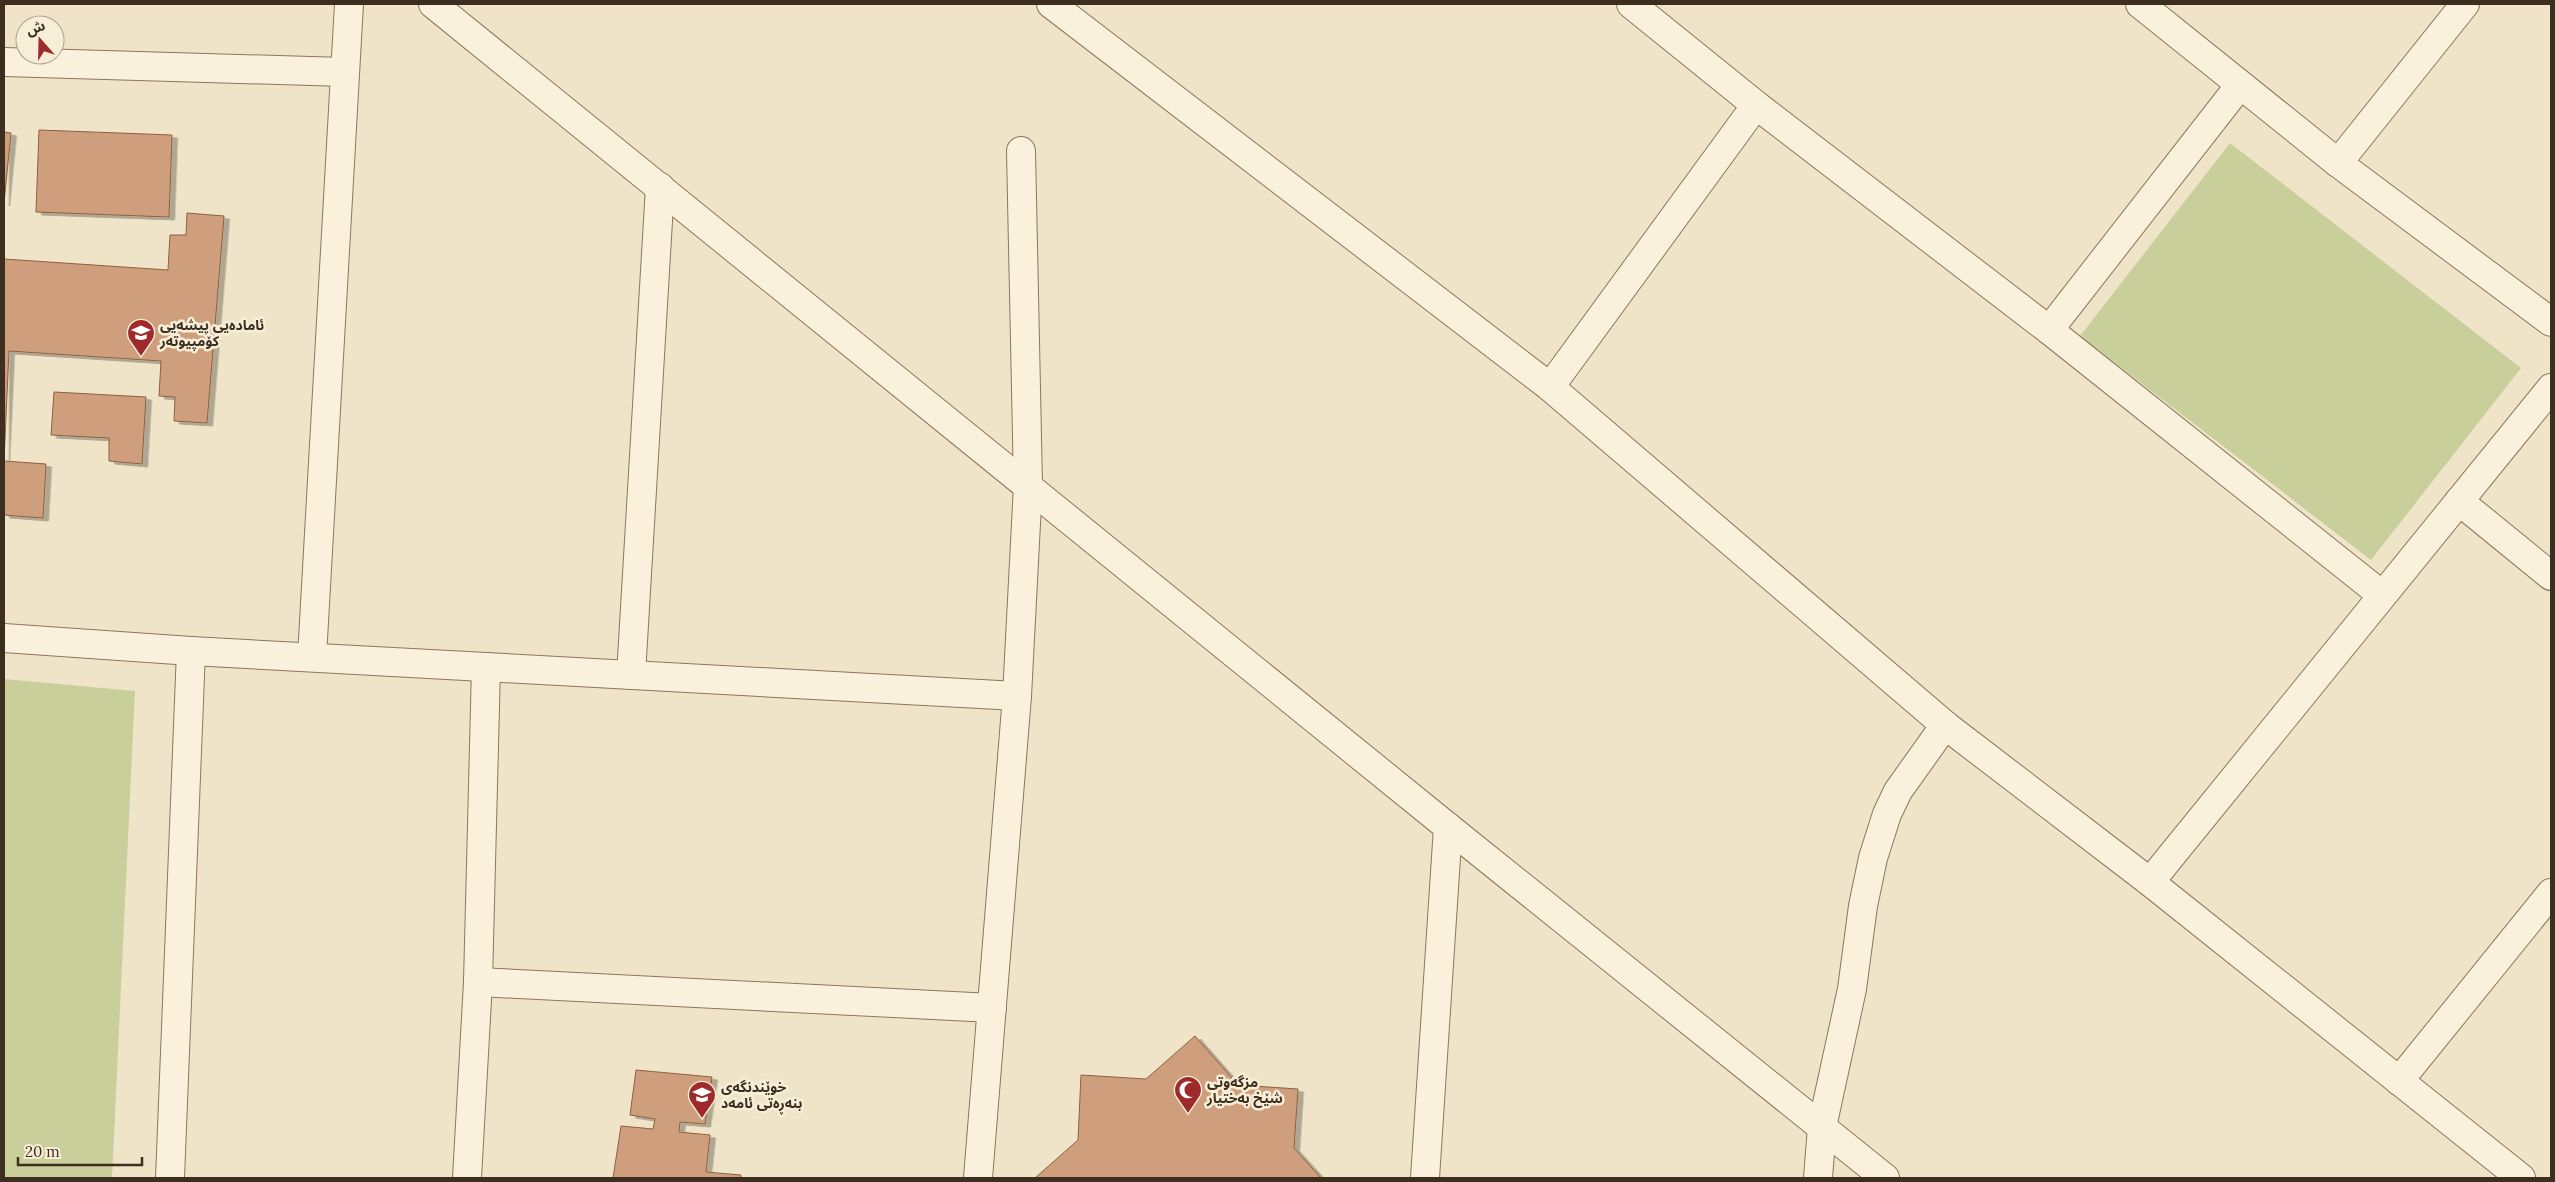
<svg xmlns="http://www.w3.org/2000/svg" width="2555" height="1182" font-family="Lora,'Noto Sans Arabic',serif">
<defs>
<filter id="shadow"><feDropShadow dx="5.5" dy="3" stdDeviation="0" flood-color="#0004"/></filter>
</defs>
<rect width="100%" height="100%" fill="#f0e4c8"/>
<g fill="#c9cf9b">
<polygon points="2230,143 2521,368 2371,560 2080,336"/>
<polygon points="4,679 135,691 112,1178 4,1178"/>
</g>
<g fill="#cf9f7d" stroke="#8d5f41" filter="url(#shadow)">
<polygon points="39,130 172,135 169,217 36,212"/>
<polygon points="4,132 11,133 4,203"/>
<polygon points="187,213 224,216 207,423 174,421 175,397 159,396 161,361 9,351 4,461 46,464 43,518 4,515 4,259 168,270 170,235 186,235"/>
<polygon points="54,392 146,397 142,464 109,461 109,438 51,435"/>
<polygon points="1195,1036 1238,1085 1298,1089 1294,1148 1321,1178 1035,1178 1078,1140 1081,1075 1146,1079"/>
<polygon points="636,1070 712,1077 705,1124 680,1122 679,1132 710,1135 706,1172 741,1175 741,1178 613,1178 621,1126 653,1129 655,1119 630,1115"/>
</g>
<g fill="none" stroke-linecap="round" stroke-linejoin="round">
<defs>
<g id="street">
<polyline points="433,4 1448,827 1885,1178"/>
<polyline points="1051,4 1550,387 1945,725 2150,882 2521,1178"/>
<polyline points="1631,4 1756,105 2049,330 2382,595"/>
<polyline points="2140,4 2338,163 2551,322"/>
<polyline points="4,62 344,72"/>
<polyline points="2338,163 2465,4"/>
<polyline points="2049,330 2240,85"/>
<polyline points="1550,387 1756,105"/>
<polyline points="2459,501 2551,576"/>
<polyline points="4,638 191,651 1017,696"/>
<polyline points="312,657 349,4"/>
<polyline points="631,675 660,187"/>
<polyline points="2150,882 2551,388"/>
<polyline points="478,982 992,1008"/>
<polyline points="2399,1081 2551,893"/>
<polyline points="170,1178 191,651"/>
<polyline points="467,1178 478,982 486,667"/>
<polyline points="978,1178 1017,696 1028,485 1021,151"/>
<polyline points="1425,1178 1448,827"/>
<polyline points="1818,1178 1822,1127 1852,989 1863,906 1873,858 1887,814 1898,791 1945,725"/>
</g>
</defs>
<use href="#street" stroke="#8d765c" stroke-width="30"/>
<use href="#street" stroke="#faf1dc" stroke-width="28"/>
</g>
<defs>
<symbol id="school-pin" viewBox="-11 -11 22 30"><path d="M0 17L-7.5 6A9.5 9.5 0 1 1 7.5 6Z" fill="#9e2a2b" stroke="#f7eed8"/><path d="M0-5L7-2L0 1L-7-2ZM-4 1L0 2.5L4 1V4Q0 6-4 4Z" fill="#fff"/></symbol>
<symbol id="mosque-pin" viewBox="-11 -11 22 30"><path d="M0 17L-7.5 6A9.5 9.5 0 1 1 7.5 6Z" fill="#9e2a2b" stroke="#f7eed8"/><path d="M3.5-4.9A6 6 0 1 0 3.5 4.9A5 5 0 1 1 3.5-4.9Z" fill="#fff"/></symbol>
</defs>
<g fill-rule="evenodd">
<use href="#school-pin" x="125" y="317" width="32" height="43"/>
<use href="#mosque-pin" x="1172" y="1074" width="32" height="43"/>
<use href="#school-pin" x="686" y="1079" width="32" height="43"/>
</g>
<g text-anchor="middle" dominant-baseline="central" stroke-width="5" stroke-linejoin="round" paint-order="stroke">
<g font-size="14" font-weight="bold" fill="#3d2e20" stroke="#f7eed8" text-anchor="start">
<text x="160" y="325">ئامادەیی پیشەیی<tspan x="160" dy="16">کۆمپیوتەر</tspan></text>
<text x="1207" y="1082">مزگەوتی<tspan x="1207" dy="16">شێخ بەختیار</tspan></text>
<text x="721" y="1087">خوێندنگەی<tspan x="721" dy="16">بنەڕەتی ئامەد</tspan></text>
</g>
</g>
<rect width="2555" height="1182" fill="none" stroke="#3d2e20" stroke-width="10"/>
<g transform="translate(40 40) rotate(340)"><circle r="24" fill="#f7eed8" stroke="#ada18e"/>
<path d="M0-4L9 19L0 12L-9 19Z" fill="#9e2a2b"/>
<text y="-8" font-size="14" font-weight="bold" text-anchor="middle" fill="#3d2e20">ش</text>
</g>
<path d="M18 1157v8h124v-8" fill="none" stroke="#3d2e20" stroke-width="2.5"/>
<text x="25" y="1157" font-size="15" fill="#3d2e20" stroke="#f7eed8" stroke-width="4" paint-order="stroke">20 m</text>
</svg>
